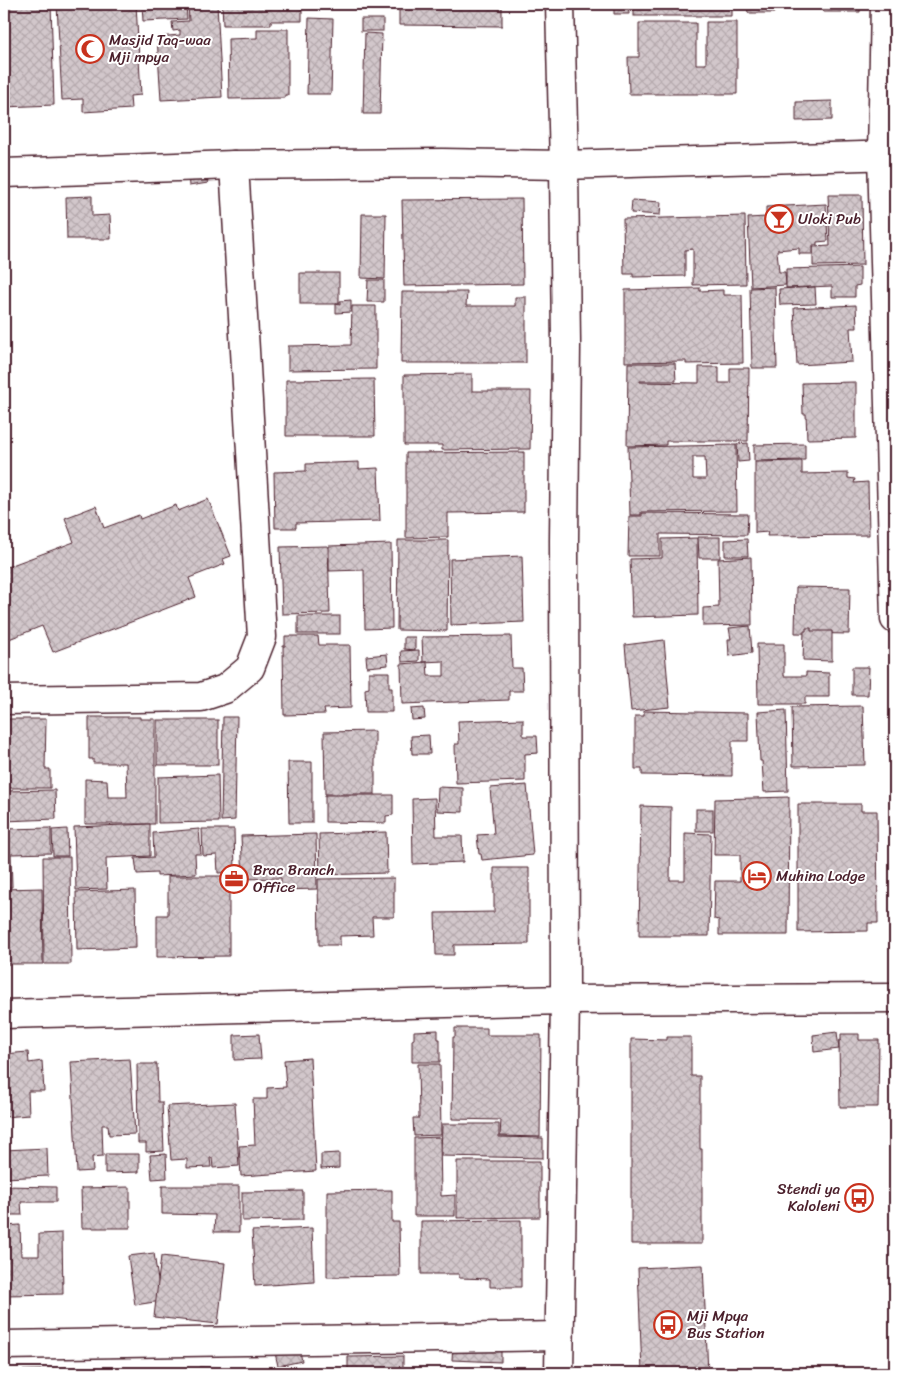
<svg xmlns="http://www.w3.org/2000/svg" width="899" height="1377" font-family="Sriracha,sans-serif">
<defs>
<pattern id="building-cross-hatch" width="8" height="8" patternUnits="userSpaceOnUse" patternTransform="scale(1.25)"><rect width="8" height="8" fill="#d2c7cb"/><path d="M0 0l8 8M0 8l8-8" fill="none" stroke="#b6aaae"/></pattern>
</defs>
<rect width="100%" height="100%" fill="#fff"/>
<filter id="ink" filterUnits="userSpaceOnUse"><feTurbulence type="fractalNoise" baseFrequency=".02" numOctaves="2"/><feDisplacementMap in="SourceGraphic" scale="10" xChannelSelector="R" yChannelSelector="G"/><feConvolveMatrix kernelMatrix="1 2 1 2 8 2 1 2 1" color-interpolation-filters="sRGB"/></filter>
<g filter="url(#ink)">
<g fill="url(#building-cross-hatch)" stroke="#4a1f2b" fill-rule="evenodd">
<polygon points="4,4 51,4 54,105 4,107"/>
<polygon points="57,4 136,4 141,95 130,96 131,109 83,112 83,99 62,100"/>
<polygon points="142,4 186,4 187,19 143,21"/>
<polygon points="188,4 217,4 222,97 161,100 157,37 180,35 180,30 173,31 172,22 189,21"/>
<polygon points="222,4 302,4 302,21 271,21 271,25 223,25"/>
<polygon points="399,4 502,4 502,26 399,25"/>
<polygon points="614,4 628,4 629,14 614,14"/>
<rect x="634" y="4" width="98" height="12"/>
<polygon points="747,4 774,4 774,13 748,13"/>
<polygon points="822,4 860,4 860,12 823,12 824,6 822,6"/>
<polygon points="309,18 333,19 331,94 307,94"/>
<rect x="361" y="19" width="22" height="12"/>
<polygon points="706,22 737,22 737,94 629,94 628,57 639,57 639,23 696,23 696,64 706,64"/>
<polygon points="257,29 288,29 288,95 285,95 285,98 229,99 228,39 257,38"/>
<polygon points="365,33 382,34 380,114 363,114"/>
<polygon points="832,101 832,120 796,121 796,102"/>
<polygon points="207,171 208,183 189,186 188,174"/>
<polygon points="828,195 862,195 863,265 813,266 813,247 830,246"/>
<polygon points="92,196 92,216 110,215 111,239 67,239 66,197"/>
<polygon points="522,199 523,284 404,286 402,200"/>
<polygon points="632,200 661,202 660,215 631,213"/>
<polygon points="826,204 828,241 817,242 817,245 813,245 813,254 799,254 799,248 777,250 779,272 785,272 786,285 751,287 748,218 766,217 766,207"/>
<polygon points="362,214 386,214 385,279 361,278"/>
<polygon points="745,216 746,284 693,285 693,249 685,250 685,276 633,277 633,274 624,274 623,219"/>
<polygon points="860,267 860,285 855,286 855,297 832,297 832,286 786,288 786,269"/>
<rect x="300" y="273" width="39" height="31"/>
<polygon points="368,280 384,280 384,302 367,302"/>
<polygon points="775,287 777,368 752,368 750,288"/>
<polygon points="815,287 816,304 780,305 779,289"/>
<polygon points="700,288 700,291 723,290 723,295 742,295 743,363 686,364 686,361 625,362 625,290"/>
<polygon points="402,292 467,292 466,306 515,306 515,297 526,297 526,363 401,363"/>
<polygon points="351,300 351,312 336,313 336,304 340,305 340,301"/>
<polygon points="856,305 857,328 850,328 852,362 797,365 794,308"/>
<polygon points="352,306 376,306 376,369 288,370 288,346 351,345"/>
<polygon points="628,363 675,363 676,381 640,381 640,382 699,383 699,367 719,367 719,383 730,383 730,368 749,368 748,441 666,441 666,445 627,446"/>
<polygon points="472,374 472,391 531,391 530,449 442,450 442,445 404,445 404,375"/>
<polygon points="374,379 375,436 286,436 286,380"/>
<polygon points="856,382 856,438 807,439 806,414 803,414 802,383"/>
<polygon points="748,443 749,461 738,462 737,444"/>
<polygon points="805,444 805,460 754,461 754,445"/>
<path d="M736 445 737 511 641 512V515H630L628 447ZM693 457H705L706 479H693Z"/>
<polygon points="524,452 524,512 448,513 448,537 406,538 406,453"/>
<polygon points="802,461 802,474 848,473 848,478 855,479 854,483 868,482 869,535 767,536 768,532 755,533 755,462"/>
<polygon points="359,462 359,469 378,468 380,521 296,523 296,528 275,528 274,472 306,471 306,464"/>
<polygon points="208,499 231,556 223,559 225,564 189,578 196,597 53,652 42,626 4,641 4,568 74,542 65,518 96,506 104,528 139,515 140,519 176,505 178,511"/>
<polygon points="642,513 748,514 747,535 660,534 660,556 628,556 629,516 642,516"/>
<polygon points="698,537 720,537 720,558 699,558"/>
<polygon points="697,538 698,615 632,617 630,559 662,558 662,539"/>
<polygon points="747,539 748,556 725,556 725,540"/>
<polygon points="398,540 448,540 447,631 397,630"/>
<polygon points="391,544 392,628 365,629 364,570 329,571 329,546"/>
<polygon points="328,546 330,613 282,614 280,547"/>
<polygon points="522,556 524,622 451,625 450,559"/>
<polygon points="751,557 752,625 703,626 703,608 719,607 718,559"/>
<polygon points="796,587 850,588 849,634 795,633"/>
<rect x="298" y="616" width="42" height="18"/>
<polygon points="750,626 752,653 729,656 728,639 731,639 729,628"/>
<polygon points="806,628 811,628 811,631 832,631 832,661 803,660 804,631 806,631"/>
<polygon points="285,636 318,636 319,645 350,645 351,708 324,709 325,714 284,715 283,646 285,646"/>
<polygon points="511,636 512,668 522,668 523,691 509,691 509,700 402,704 401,664 427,662 428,676 444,676 444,661 423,662 422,637"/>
<polygon points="404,637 415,637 415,650 404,649"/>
<polygon points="664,640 670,707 631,711 625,645"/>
<polygon points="757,644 784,644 784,676 806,676 806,672 829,673 829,697 805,697 805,704 758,704"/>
<polygon points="419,650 419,661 402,662 401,651"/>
<polygon points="387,654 388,665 367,667 366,656"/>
<polygon points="852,667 869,667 868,695 852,695"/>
<polygon points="369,672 389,672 389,688 392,688 392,712 366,712 365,689 369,688"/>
<polygon points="863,706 865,765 793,766 792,707"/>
<polygon points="424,708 425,719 412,720 411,709"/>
<polygon points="786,710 788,791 764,792 762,761 760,761 758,712"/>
<polygon points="644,711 748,713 748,741 732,741 732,776 642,775 642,769 635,769 635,716 644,716"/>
<polygon points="89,717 140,717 140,719 155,719 155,824 85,824 85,779 107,780 108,797 127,797 126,763 93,763 93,759 89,759"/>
<polygon points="223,717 237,717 235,820 221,821"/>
<polygon points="7,719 46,719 45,769 50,769 50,788 4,788 4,721 6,721"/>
<polygon points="523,719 523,736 537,736 538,753 525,754 525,781 456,783 455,744 459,744 458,721"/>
<rect x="157" y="720" width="61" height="45"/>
<polygon points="375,731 375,794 325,794 324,732"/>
<polygon points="429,735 430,754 412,754 411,736"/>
<polygon points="288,762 312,762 312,823 289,823"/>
<polygon points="218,775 219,822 158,823 158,777"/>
<polygon points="527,785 533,855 482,860 481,854 479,854 477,835 494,834 490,788"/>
<polygon points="438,787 463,788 463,812 437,811"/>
<polygon points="55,790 56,819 4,821 4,791"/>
<polygon points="325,795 393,795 393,815 386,816 386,823 325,822"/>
<polygon points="789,797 788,935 719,935 719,920 714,919 715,881 740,881 740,855 714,855 715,799"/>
<polygon points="435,798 436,836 462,836 463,862 413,864 412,799"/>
<polygon points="798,804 861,804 861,811 877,811 878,923 868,923 868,931 798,932"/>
<polygon points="641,806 671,807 670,880 685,880 685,833 711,834 709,936 639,936"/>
<rect x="696" y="809" width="17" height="22"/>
<polygon points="150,824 150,856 106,858 107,889 76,890 74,827"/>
<polygon points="51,828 51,853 11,854 12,887 4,887 4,829"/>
<polygon points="67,829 68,856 53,856 52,830"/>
<polygon points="199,829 201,854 195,854 196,874 157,876 157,873 137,874 135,858 154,857 153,833"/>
<polygon points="202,829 234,829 235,872 218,873 217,855 203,856"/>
<polygon points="386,832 387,873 320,875 319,834"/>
<polygon points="316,834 317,889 281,890 281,878 243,879 241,836"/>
<polygon points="43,857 70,857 71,964 44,964"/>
<polygon points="494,868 529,868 529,944 454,945 454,955 436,955 435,913 494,912"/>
<polygon points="168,876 229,876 229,956 157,957 157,915 168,915"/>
<polygon points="394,878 394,917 372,917 373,935 340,936 340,945 319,945 318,879"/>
<polygon points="42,888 43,964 4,964 4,889"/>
<polygon points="135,890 136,948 77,950 76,892"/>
<polygon points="455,1028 487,1028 487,1035 541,1035 540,1137 500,1136 501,1120 452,1119 453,1037 455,1037"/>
<polygon points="438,1030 438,1039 440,1039 440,1062 412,1062 412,1040 414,1039 414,1031"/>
<polygon points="837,1032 839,1049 814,1052 813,1035"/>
<polygon points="259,1034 261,1059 234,1060 234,1035"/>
<polygon points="841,1034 859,1034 859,1040 879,1040 878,1107 840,1107 839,1041 841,1040"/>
<polygon points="667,1037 691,1037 691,1076 700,1076 700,1149 702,1149 702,1244 631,1244 631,1039 667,1040"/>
<polygon points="28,1052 29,1063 42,1061 44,1091 28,1091 29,1115 4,1117 4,1054"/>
<polygon points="310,1058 316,1171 241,1176 239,1146 255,1145 253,1099 267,1099 267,1088 286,1087 284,1060"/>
<polygon points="130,1059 135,1134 109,1135 108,1125 102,1125 103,1156 92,1157 93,1171 77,1172 71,1062"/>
<polygon points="137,1064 157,1064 158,1102 162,1102 164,1151 146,1152 146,1143 138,1143"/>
<polygon points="418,1064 440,1064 441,1135 414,1136 413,1118 419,1118"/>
<polygon points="235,1103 239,1166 213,1168 212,1158 210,1158 211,1167 187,1168 187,1159 171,1160 167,1106"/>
<polygon points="442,1124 499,1124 499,1137 543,1138 543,1158 441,1156"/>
<polygon points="440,1137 441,1196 455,1195 455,1216 414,1216 414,1138"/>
<polygon points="47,1148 48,1176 4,1178 4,1150"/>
<polygon points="339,1153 339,1168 321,1169 321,1154"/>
<polygon points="105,1154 139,1154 139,1172 105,1173"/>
<polygon points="166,1154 167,1178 152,1179 150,1155"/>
<polygon points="457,1161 540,1161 540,1217 457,1218"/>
<polygon points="4,1186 56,1187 56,1202 21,1202 22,1215 4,1215"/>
<polygon points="162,1186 239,1186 239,1232 214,1232 215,1215 162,1214"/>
<polygon points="130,1187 130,1228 82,1228 81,1188"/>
<polygon points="392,1190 392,1222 399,1222 400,1276 327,1277 327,1191"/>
<polygon points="303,1191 303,1220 242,1221 242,1192"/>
<polygon points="521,1220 521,1287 490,1287 490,1279 459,1278 459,1274 421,1274 421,1221"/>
<polygon points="20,1225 21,1256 39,1256 39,1234 62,1233 63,1294 4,1295 4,1226"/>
<polygon points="312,1228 314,1282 255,1286 252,1231"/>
<polygon points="154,1253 161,1301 135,1305 128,1256"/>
<polygon points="161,1256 225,1263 218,1324 154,1317"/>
<polygon points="703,1265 708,1373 642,1373 638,1268"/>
<polygon points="453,1343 501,1345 501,1362 452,1360"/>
<polygon points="299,1347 302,1361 278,1366 275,1353"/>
<polygon points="403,1356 403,1373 348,1373 348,1357"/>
<polygon points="199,1367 240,1368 240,1373 199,1373"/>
<polygon points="47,1370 47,1373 4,1373 4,1371"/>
</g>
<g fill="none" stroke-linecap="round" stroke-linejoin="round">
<defs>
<g id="street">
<polyline points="885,4 882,155 895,619"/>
<polyline points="4,173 234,165 442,163 564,165 895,155"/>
<polyline points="4,700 201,697 225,689 250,668 262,637 234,165"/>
<polyline points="4,1014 565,1000 895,998"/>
<polyline points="4,1345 559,1336"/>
</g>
<polyline id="secondary" points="559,1373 565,1000 564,541 566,344 564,165 560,4"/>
</defs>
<use href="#street" stroke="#4a1f2b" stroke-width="31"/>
<use href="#secondary" stroke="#4a1f2b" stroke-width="31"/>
<use href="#street" stroke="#fff" stroke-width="28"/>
<use href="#secondary" stroke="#fff" stroke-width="28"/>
</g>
</g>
<defs>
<symbol id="mosque-ring" viewBox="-11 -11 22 22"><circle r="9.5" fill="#fff" stroke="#c8321e" stroke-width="1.5"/><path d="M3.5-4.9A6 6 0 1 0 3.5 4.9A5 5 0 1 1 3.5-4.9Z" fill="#c8321e"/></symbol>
<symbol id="bar-ring" viewBox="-11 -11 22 22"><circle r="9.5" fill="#fff" stroke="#c8321e" stroke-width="1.5"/><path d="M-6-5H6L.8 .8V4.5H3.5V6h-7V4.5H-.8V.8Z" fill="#c8321e"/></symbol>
<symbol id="hotel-ring" viewBox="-11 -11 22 22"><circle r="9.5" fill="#fff" stroke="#c8321e" stroke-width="1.5"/><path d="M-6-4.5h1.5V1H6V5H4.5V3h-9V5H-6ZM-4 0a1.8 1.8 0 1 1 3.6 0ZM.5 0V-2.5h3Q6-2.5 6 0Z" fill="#c8321e"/></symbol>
<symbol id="office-ring" viewBox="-11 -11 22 22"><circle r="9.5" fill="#fff" stroke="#c8321e" stroke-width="1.5"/><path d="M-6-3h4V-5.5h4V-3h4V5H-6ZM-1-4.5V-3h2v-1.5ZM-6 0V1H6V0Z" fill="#c8321e"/></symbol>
<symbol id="bus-ring" viewBox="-11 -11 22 22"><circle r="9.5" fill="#fff" stroke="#c8321e" stroke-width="1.5"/><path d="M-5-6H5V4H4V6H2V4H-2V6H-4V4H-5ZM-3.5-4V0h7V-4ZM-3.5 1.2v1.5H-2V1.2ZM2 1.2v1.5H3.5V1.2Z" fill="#c8321e"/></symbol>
</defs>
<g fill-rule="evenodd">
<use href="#mosque-ring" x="74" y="33" width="32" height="32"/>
<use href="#bar-ring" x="763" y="203" width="32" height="32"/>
<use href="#hotel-ring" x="741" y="860" width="32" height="32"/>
<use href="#office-ring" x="218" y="863" width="32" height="32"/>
<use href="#bus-ring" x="843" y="1182" width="32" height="32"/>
<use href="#bus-ring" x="652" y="1309" width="32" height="32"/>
</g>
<g text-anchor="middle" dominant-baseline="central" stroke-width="4" stroke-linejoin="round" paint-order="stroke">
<g font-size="15" fill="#4a1f2b" stroke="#fff" text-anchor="start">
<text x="109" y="40">Masjid Taq-waa<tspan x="109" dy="17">Mji mpya</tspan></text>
<text x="798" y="219">Uloki Pub</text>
<text x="253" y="870">Brac Branch<tspan x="253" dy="17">Office</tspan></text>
<text x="776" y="876">Muhina Lodge</text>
<text x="840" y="1189" text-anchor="end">Stendi ya<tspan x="840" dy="17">Kaloleni</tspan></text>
<text x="687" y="1316">Mji Mpya<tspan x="687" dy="17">Bus Station</tspan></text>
</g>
</g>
<rect width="899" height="1377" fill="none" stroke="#fff" stroke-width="20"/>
<rect x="10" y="10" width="879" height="1357" fill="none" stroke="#4a1f2b" stroke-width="2" filter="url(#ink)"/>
</svg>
